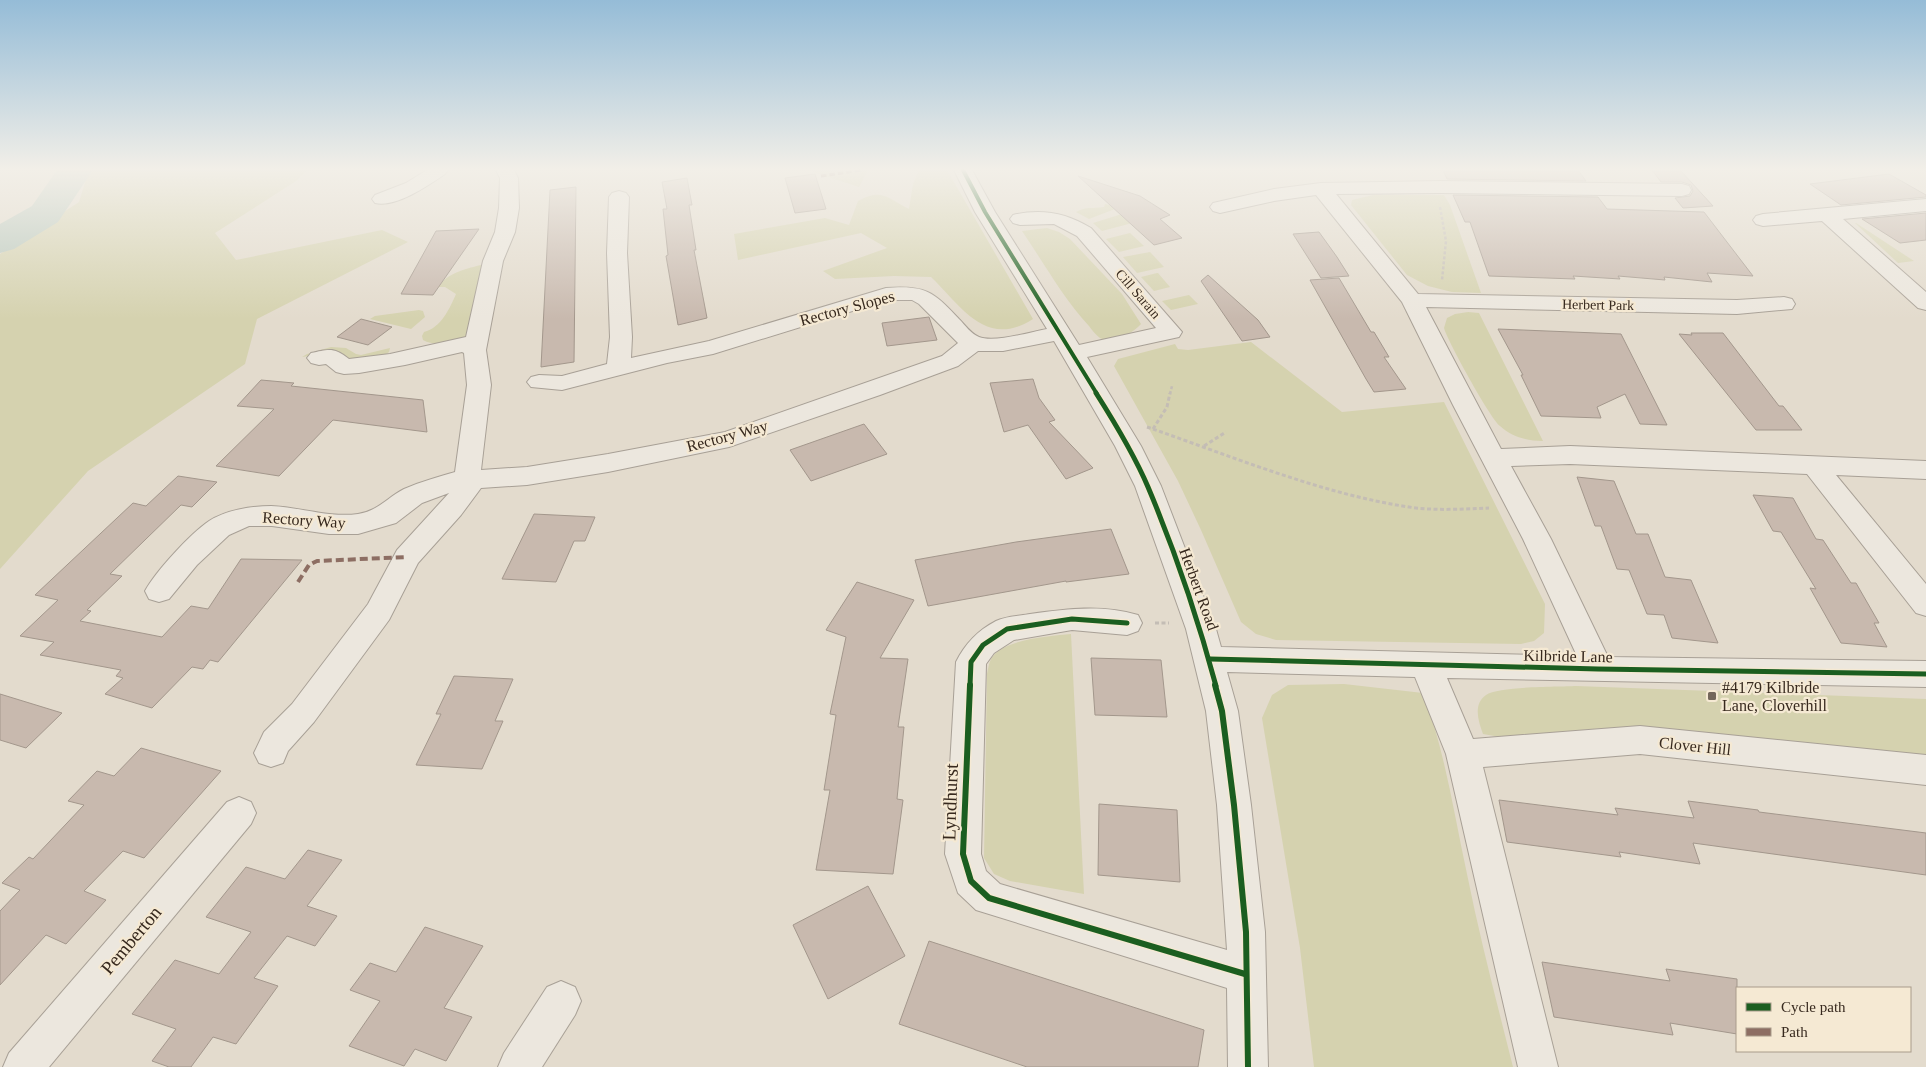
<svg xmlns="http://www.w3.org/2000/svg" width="1926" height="1067" font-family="Georgia,serif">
<rect width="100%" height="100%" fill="#e3dbcd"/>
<g fill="#d5d2af">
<polygon points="89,170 307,170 296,181 215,233 236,260 382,230 408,242 257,319 245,364 88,471 0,569 0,254 79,202"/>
<polygon points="812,170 868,170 859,187 813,172"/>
<path d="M919 170H947L1033 319C986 349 962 307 931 277L894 276 835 279 823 271 887 248 861 233 738 260 734 234 825 218 849 225 858 201C883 188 886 198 909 209L913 184Z"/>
<polygon points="1373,195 1444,195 1450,205 1481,293 1452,292 1428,286 1407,275 1351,205 1352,200"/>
<path d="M1105 204 1120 207 1089 219 1076 212C1086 206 1093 209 1104 207Z"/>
<polygon points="1122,214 1136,222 1102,231 1093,223"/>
<polygon points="1855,223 1856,223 1914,261 1898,263"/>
<path d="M1047 228 1059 232 1070 239 1122 294 1141 324C1133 333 1113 345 1100 338 1096 335 1092 330 1089 326 1063 298 1044 263 1022 231Z"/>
<polygon points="1130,233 1144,246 1119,252 1106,239"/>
<polygon points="1150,252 1164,267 1137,273 1123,257"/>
<path d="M484 264 472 332C461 342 437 348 423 340L422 336 424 332C441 328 450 308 456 294L445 287H438C448 272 467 269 484 264Z"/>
<polygon points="1157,273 1158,273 1170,287 1154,291 1141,277"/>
<polygon points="1189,295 1198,304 1171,310 1162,301"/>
<polygon points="419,310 423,311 425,317 411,329 370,319 375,316"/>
<path d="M1468 312 1479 313 1543 441C1527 441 1512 437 1500 426 1490 418 1447 340 1444 328L1447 318 1455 314Z"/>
<polygon points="1251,342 1342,412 1444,402 1545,604 1544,633 1534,641 1521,644 1276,640 1256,634 1241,622 1201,530 1178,481 1114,366 1118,359 1175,344 1178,349 1188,350"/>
<polygon points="331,347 346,348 356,354 361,355 390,348 389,352 383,356 350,361 342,353 338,352 302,357 307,354"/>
<path d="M1071 634 1084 894 1010 881 994 874 984 858 987 674C988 669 989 663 991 659 1002 639 1051 636 1071 634Z"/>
<path d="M1344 684 1423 693C1445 751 1454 814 1467 874 1480 939 1497 1003 1513 1067H1314L1300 948 1262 718 1272 695 1288 685Z"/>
<path d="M1576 686 1926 699V761L1859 755 1696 731 1605 728 1500 737 1483 734C1478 721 1473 704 1486 695 1498 686 1559 687 1576 686Z"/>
</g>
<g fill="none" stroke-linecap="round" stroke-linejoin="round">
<polygon fill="#b8c8bd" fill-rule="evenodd" points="57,170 93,170 58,222 14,249 0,253 0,224 32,206"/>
</g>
<g fill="#c8b9ae" stroke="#a3978c">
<polygon points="1443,170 1578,170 1586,181 1447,179"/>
<polygon points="1652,170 1681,171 1713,206 1683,208 1675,198 1690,196 1693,191 1691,185 1682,182 1661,182"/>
<polygon points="815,174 826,209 795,213 785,178"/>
<polygon points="1889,174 1926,195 1926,197 1841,205 1810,184"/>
<polygon points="1078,176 1140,196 1170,215 1160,219 1182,238 1154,245"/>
<polygon points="687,178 692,205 689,205 696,250 694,250 707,318 678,325 666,256 668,255 663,209 667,209 662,182"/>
<polygon points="576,187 574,362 541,367 550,190"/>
<polygon points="1453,195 1598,197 1607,209 1704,212 1753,276 1707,273 1712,282 1664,277 1665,280 1618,276 1620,279 1573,276 1575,279 1489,276 1470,222 1465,222"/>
<polygon points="1926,213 1926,240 1900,243 1862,219"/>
<polygon points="479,229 433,295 401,294 436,231"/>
<polygon points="1319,232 1337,257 1349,276 1321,278 1293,234"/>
<polygon points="1208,275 1258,320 1270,337 1242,341 1201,281"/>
<polygon points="1339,278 1371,332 1374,332 1389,357 1384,357 1406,389 1374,392 1366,379 1310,280"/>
<polygon points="929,317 937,340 887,346 882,323"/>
<polygon points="361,319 392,327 368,345 337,337"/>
<polygon points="1498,329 1621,334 1667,425 1640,424 1625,394 1597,407 1601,418 1541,416 1521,375 1523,375"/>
<polygon points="1691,333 1723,333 1779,406 1783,406 1802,430 1756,430 1679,334 1692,335"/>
<polygon points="1033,379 1039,398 1055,420 1049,422 1093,468 1066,479 1028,425 1004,432 990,383"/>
<polygon points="261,380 294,383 291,386 423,400 427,432 333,420 279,476 216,466 274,409 237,406"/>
<polygon points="864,424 887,454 811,481 790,450"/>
<polygon points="178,476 217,482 192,507 181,505 110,574 122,576 87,610 91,611 80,621 162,637 191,606 208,609 241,559 302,560 218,662 210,660 203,669 192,667 152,708 105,694 123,678 116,676 121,670 40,655 54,642 20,636 58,600 35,595 133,503 146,506"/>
<polygon points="1577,477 1614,481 1636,534 1648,534 1665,577 1691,580 1718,643 1672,638 1664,615 1647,614 1629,570 1617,569 1601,526 1595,526"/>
<polygon points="1753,495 1793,498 1816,539 1823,540 1851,583 1856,583 1879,623 1874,623 1887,647 1841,643 1810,588 1816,589 1781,532 1773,531"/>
<polygon points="534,514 595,517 585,541 574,541 556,582 502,579"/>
<polygon points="1111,529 1129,574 1066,582 1066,581 928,606 915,560 1016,542"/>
<polygon points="857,582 914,600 880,658 908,659 898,727 904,727 897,799 903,800 893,874 816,870 830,790 824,790 836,715 830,714 846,637 826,630"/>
<polygon points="1091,658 1161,660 1167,717 1095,715"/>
<polygon points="454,676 513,679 495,721 503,721 482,769 416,765 441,714 436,714"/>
<polygon points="0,694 62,713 26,748 0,740"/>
<polygon points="141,748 221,771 144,858 123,851 84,891 106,900 66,944 46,935 0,985 0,911 20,890 2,883 29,857 33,859 84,805 68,801 97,771 114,776"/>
<polygon points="1499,800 1618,815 1615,808 1694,818 1688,801 1758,810 1759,812 1926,833 1926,875 1693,843 1700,864 1619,852 1621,857 1507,842"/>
<polygon points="1099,804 1177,810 1180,882 1098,875"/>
<polygon points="308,850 342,860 307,906 337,916 315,946 287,936 254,978 278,986 236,1044 213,1037 191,1067 169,1067 152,1061 176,1029 132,1014 175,960 219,974 251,932 206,917 246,867 285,879"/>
<polygon points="868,886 905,956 828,999 793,925"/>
<polygon points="425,927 483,946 444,1008 472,1017 446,1061 415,1049 404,1066 349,1046 380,1001 350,990 370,963 396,972"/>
<polygon points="929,941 1204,1030 1198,1067 1027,1067 899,1024"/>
<polygon points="1542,962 1670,981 1666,969 1737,979 1737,1034 1670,1023 1673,1035 1554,1017"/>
</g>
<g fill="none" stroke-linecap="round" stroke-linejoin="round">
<defs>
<g id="minor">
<path d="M427 170H448L445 174C429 185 396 208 375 203L372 199 375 195 406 183Z"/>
<path d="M496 170H514L518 178 519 208 515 232 503 261 486 350 491 385 481 470 527 467 608 454 725 432 942 356 958 343 919 304 912 300H888L713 354 667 363 562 390 531 387 527 382 531 377 539 375 562 376 607 364 610 337 607 253 609 197 612 193 619 191 626 193 629 197 627 253 632 337 631 358 709 341 886 288C925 285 933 291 959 319 965 325 971 334 979 337 994 343 1031 332 1047 329L975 212 954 170H972L995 212 1079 345 1156 328 1077 236 1054 224 1020 225 1013 223 1010 219 1013 215C1041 208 1067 213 1091 228L1182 332 1179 337 1087 357 1141 446 1161 486 1216 629 1221 647 1577 656 1523 539 1453 405 1402 302 1316 195 1274 201 1220 213 1213 211 1210 207 1213 203 1274 189 1321 183 1440 181 1682 184 1689 186 1691 190 1689 194 1682 196 1440 193 1336 194 1418 294 1737 300 1784 297 1792 299 1795 304 1792 309 1737 314 1426 307 1501 449 1570 446 1926 461V479L1836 475 1926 584V616L1916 613 1807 474 1570 464 1511 466 1551 539 1608 657 1926 661V687L1447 678 1473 739 1640 726 1926 755V785L1640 754 1483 767 1558 1067H1518L1446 754 1415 677 1227 672 1238 711 1251 805 1265 932 1268 1067H1228L1227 988 976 910 958 893 945 854 956 662C965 644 977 631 996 621 1006 616 1019 616 1030 614 1065 609 1103 604 1138 615L1142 623 1138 631 1127 635 1072 630 1014 640 994 653 986 664 981 854 986 871 1000 884 1227 950 1217 805 1206 711 1186 629 1135 486 1115 446 1054 341 1003 351H978L958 366 880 395 729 447 608 472 527 485 481 488 461 515 418 563 389 620 314 722 288 751 283 763 271 767 259 763 254 753 264 732 292 704 368 604 397 550 449 493 422 503 396 523 358 534H329L272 526H249L229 535 197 565 169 599 159 602 149 599 145 591C156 571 190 534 209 521 226 510 251 506 271 506 300 507 329 518 358 514 378 511 388 497 404 489 420 482 438 477 455 472L467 385 464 353 462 352 405 365 359 373 344 374 336 372 326 364 319 365 311 363 307 358 311 353C329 349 334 347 349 359L390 354 466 337 483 261 495 232 499 208 500 178Z"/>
<polygon points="1926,199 1926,211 1843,219 1926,292 1926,310 1918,308 1822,221 1763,226 1756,224 1753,220 1756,216 1763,214"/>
<polygon points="239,797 251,802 256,813 251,824 49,1067 3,1067 9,1053 227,802"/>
<polygon points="561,981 575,987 581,1001 575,1015 542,1067 498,1067 504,1053 547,987"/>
</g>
</defs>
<use href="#minor" stroke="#a8a096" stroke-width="2"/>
<g stroke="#c4bdb5" stroke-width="2.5" stroke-dasharray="3 2" stroke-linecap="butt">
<polyline points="1440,207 1446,241 1442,280"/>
<polyline points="1170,394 1172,386"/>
</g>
<g stroke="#c4bdb5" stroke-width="3" stroke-dasharray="4 2.5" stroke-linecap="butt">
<path d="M1147 427C1231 456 1322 494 1409 507 1435 511 1463 509 1489 508"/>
<polyline points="1153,429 1167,407 1170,393"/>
<polyline points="1204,446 1226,432"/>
<polyline points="1155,623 1169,623"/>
</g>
<use href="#minor" fill="#ece7de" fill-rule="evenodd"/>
<polyline stroke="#8d6e63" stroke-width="3" stroke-dasharray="5.5 3" stroke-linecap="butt" points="821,176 862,170"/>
<polyline stroke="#8d6e63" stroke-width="4" stroke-dasharray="8 4" stroke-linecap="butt" points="298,582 309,565 317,561 407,557"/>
<defs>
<polyline id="cycleway-far2" points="963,170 985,212 1097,394"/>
<g id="cycleway-far1">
<path d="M1096 393C1115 423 1134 454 1148 487 1175 551 1198 619 1216 686"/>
<polyline points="1210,659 1598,669 1926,674"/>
<polyline points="970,686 971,662 983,645 1007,629 1072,619 1127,623"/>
</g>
<g id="cycleway">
<polyline points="970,685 963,854 971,881 989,898 1245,974"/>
<polyline points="1215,685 1222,711 1234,805 1246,932 1248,1067"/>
</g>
</defs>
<use href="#cycleway-far2" stroke="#f5e9d3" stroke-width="6"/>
<use href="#cycleway-far1" stroke="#f5e9d3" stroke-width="8"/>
<use href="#cycleway" stroke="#f5e9d3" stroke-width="9"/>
<use href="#cycleway-far2" stroke="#1b5e20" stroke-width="4"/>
<use href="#cycleway-far1" stroke="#1b5e20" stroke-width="5"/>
<use href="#cycleway" stroke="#1b5e20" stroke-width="6"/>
</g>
<linearGradient id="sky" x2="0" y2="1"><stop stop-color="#95bcd7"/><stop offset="0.53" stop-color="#f2efe8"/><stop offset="1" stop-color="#f2efe8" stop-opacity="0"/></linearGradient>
<rect width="1926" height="319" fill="url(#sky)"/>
<rect fill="#73675b" stroke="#f5e9d3" stroke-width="2" x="1707" y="691" width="10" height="10" rx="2.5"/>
<g text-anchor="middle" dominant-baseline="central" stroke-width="4.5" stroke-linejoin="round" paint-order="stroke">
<g font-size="14" fill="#37291e" stroke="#f5e9d3">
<text transform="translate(1138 294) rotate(49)">Cill Sarain</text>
<text transform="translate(1598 305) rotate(1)">Herbert Park</text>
</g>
<g font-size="16" fill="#37291e" stroke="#f5e9d3">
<text transform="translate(847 308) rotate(-15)">Rectory Slopes</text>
<text transform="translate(727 436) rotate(-15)">Rectory Way</text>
<text transform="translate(304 520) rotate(4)">Rectory Way</text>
<text transform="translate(1199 589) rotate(70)">Herbert Road</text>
<text transform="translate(1568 656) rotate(1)">Kilbride Lane</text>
<text transform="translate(1695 746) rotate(6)">Clover Hill</text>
</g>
<g font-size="16" fill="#37291e" stroke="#f5e9d3" text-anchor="start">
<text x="1722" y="687">#4179 Kilbride<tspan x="1722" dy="18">Lane, Cloverhill</tspan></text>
</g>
<g font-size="19" fill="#37291e" stroke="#f5e9d3">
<text transform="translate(950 802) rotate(-88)">Lyndhurst</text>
<text transform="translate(131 940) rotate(-50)">Pemberton</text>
</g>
</g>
<rect x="1736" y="987" width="175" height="65" fill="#f5e9d3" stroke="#a99c8b"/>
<rect x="1746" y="1003" width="25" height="8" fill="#1b5e20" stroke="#a99c8b"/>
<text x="1781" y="1012" font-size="15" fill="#37291e">Cycle path</text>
<rect x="1746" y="1028" width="25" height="8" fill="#8d6e63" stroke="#a99c8b"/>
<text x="1781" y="1037" font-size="15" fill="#37291e">Path</text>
</svg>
